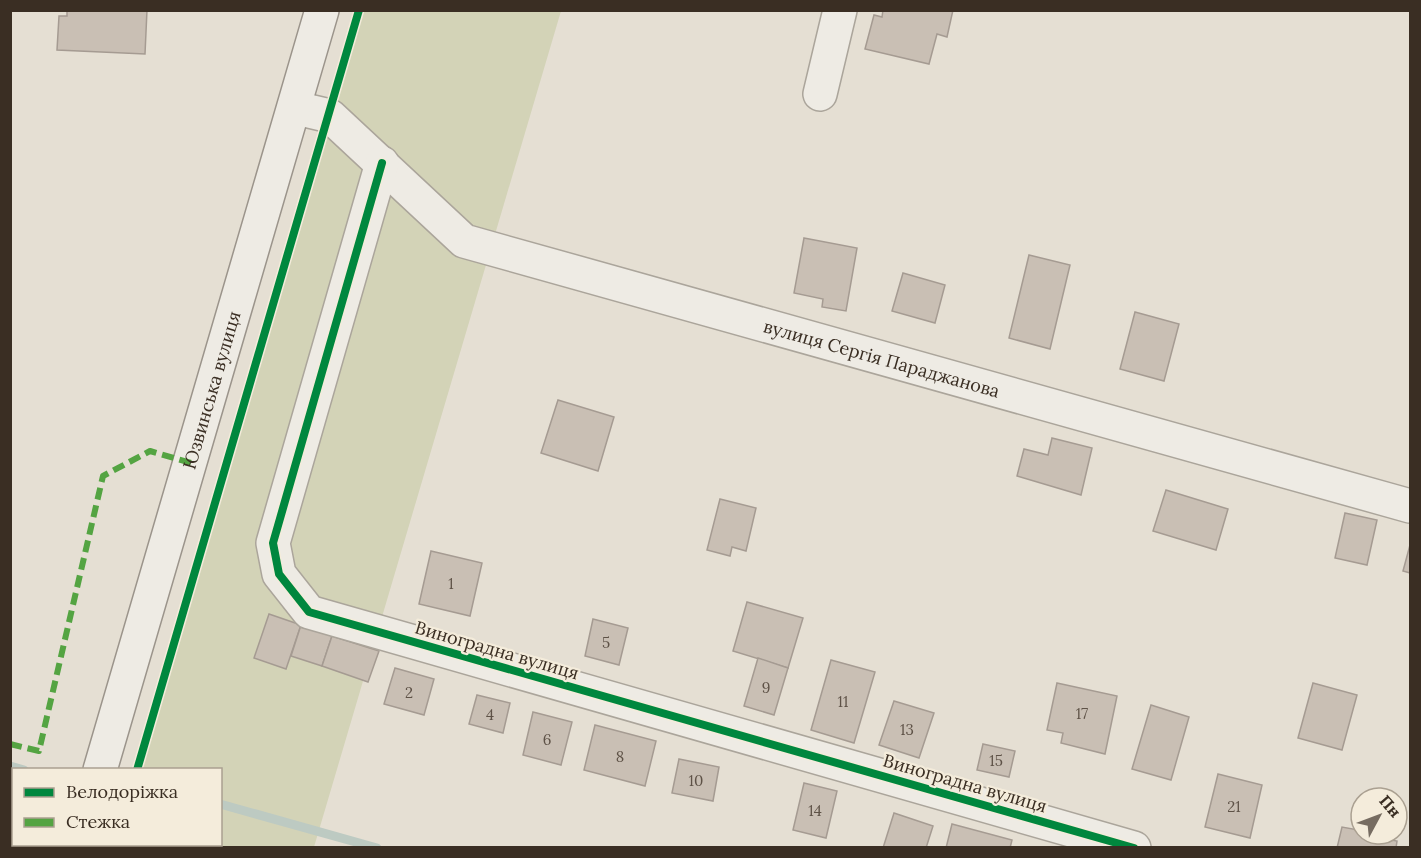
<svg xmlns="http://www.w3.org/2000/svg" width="1421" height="858" font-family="Lora,serif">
<rect width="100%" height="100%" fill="#e5dfd3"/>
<polygon fill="#d3d3b7" points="359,11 561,11 314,847 114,848 115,844 220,844 220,770 137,769"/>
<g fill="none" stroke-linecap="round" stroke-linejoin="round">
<g stroke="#bdcac2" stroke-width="9">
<polyline points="10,766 24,770"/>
<polyline points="220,804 377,848"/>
</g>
</g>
<g fill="#c9bfb4" stroke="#a59b92" stroke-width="1.5">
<polygon points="67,10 147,10 145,54 57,50 59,16 67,16"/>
<polygon points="883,10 953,10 947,37 937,34 929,64 865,49 874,15 882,17"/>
<polygon points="804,238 857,248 846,311 822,307 823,299 794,293"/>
<polygon points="1029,255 1070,265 1050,349 1009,338"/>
<polygon points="903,273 945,285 935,323 892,311"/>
<polygon points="1135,312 1179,324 1164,381 1120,369"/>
<polygon points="558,400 614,417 598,471 541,453"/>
<polygon points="1052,438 1092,448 1081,495 1017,476 1024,449 1048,455"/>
<polygon points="1166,490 1228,509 1216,550 1153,531"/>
<polygon points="720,499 756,508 746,551 732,547 730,556 707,550"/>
<polygon points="1345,513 1377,520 1367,565 1335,558"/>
<polygon points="1410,545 1410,573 1403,571"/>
<polygon points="431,551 482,563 470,616 419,604"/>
<polygon points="747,602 803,618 788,668 733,651"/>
<polygon points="269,614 301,625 286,669 254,658"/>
<polygon points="593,619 628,628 619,665 585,656"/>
<polygon points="301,625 332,636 322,666 291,656"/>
<polygon points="332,636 379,651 368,682 322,666"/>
<polygon points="758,658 788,668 774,715 744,706"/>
<polygon points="831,660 875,672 854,743 811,730"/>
<polygon points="395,668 434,679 424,715 384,704"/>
<polygon points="1057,683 1117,696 1105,754 1061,743 1063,733 1047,730"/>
<polygon points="1313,683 1357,695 1342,750 1298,738"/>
<polygon points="477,695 510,703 503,733 469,724"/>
<polygon points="894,701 934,713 919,758 879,745"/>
<polygon points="1151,705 1189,717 1171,780 1132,769"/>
<polygon points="533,712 572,722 561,765 523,755"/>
<polygon points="595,725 656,741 645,786 584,770"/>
<polygon points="983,744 1015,751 1009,777 977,770"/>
<polygon points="679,759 719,767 713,801 672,793"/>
<polygon points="1218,774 1262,785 1250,838 1205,827"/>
<polygon points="804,783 837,791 826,838 793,830"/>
<polygon points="894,813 933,826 926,848 883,848"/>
<polygon points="1360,820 1361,834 1387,834 1386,839 1397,841 1396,848 1337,848 1342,827 1358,830"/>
<polygon points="952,824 1012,840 1010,848 946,848"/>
</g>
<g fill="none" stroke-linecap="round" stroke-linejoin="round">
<defs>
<g id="street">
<polyline points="820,94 840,10"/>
<path id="s1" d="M296 108 330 116 464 241 1410 506"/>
<polyline points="382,163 273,543 279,574 309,612 1134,848"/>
</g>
<g id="secondary">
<path id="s2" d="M100 770 322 10"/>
<polyline points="77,848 78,844"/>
</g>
</defs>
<use href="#street" stroke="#aba59b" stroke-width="36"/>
<use href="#secondary" stroke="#9b948b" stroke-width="36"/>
<use href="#street" stroke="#eeebe4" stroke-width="33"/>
<use href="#secondary" stroke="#eeebe4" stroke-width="33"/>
<polyline stroke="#54a442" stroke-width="6" stroke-dasharray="12 6" stroke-linecap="butt" points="10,744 39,751 103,476 150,451 191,463"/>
<defs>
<g id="cycleway">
<polyline points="382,163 273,543 279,574 309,612 1134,848"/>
<polyline points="137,770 359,10"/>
</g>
</defs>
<use href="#cycleway" stroke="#f4ecdb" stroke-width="11"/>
<use href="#cycleway" stroke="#00873e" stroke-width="8"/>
</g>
<g text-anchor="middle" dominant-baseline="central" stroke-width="4.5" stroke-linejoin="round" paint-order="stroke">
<g font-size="15" fill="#5e5247">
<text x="451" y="583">1</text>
<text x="606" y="642">5</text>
<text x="766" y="687">9</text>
<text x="409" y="692">2</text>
<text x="843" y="701">11</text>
<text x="1082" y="713">17</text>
<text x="490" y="714">4</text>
<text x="907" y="729">13</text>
<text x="547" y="739">6</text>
<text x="620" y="756">8</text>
<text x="996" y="760">15</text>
<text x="696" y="780">10</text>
<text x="1234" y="806">21</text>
<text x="815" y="810">14</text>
</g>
<g font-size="18" fill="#3a2e23" stroke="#f4ecdb">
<text stroke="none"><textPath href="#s1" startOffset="652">вулиця Сергія Параджанова</textPath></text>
<text stroke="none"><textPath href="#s2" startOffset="396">Юзвинська вулиця</textPath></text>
<text transform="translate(497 650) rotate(16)">Виноградна вулиця</text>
<text transform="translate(965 783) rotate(16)">Виноградна вулиця</text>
</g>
</g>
<rect width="1421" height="858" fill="none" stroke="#3a2e23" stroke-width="24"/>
<rect x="12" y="768" width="210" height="78" fill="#f4ecdb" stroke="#aaa091" stroke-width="1.5"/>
<rect x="24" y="788" width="30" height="9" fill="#00873e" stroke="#aaa091" stroke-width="1.5"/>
<text x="66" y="798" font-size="18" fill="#3a2e23">Велодоріжка</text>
<rect x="24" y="818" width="30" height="9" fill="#54a442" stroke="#aaa091" stroke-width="1.5"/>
<text x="66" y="828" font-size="18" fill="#3a2e23">Стежка</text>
<g transform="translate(1379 816) rotate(49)"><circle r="28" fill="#f4ecdb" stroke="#aaa091" stroke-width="1.5"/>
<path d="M0-4.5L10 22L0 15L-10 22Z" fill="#766c61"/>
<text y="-9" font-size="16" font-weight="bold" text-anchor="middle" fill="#3a2e23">Пн</text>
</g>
</svg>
